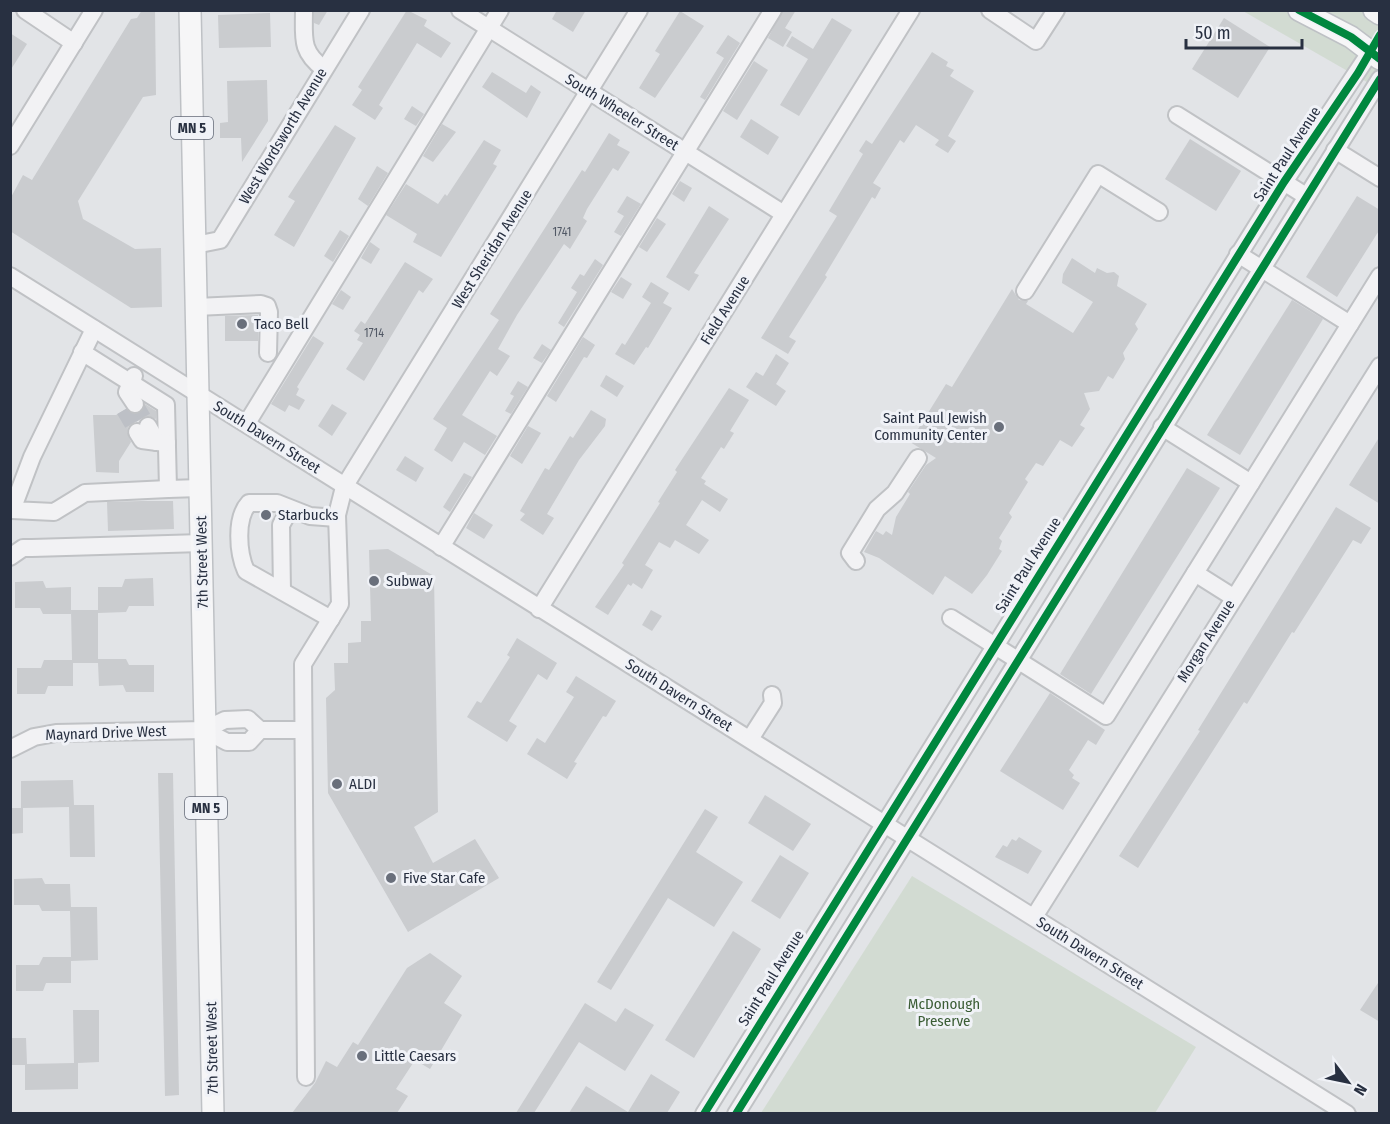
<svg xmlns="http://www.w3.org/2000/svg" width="1390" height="1124" font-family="'Fira Sans Condensed',sans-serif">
<rect width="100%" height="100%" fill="#e2e4e7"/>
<g fill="#d2dbd2">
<polygon points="1243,11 1379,11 1379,89"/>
<polygon points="912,876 1196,1047 1155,1113 761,1113"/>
</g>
<g fill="#cacccf">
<polygon points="142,10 155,10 156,95 143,97 78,201 83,219 135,249 161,248 162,307 131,308 10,231 10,199 23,175 32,180 131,19 137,18"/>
<polygon points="314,10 328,10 319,25 314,23"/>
<polygon points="407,10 427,20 424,26 451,43 441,58 417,43 379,105 383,108 375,120 352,105 362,90 358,87"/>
<polygon points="557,10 586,10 573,32 552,19"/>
<polygon points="783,10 796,10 785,28 792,32 783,47 768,38"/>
<polygon points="680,11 704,26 655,98 639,88 660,54 655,51"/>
<polygon points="270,13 271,47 219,48 218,15"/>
<polygon points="832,18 852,30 799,116 780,105 808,59 786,46 792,36 813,49"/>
<polygon points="1224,18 1270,47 1238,98 1192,69"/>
<polygon points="10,33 27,44 10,71"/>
<polygon points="728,35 740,43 705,100 700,97 724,58 716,53"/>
<polygon points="932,52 948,62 946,66 954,70 950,76 974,91 948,136 956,141 948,153 935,145 939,140 916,125 904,143 900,140 873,183 881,188 875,199 872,197 825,275 827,277 789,337 796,341 788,354 761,338 837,216 829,211 863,154 859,151 866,140 872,144"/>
<polygon points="754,61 768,70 737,120 723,111"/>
<polygon points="492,72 526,93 531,85 541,92 527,118 482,87"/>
<polygon points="267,80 268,121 242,162 241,138 220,138 220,123 228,122 227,81"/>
<polygon points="412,106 424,114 416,126 404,119"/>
<polygon points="751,119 779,137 768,155 740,137"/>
<polygon points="442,124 456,132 433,162 423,156"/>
<polygon points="335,125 356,138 294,247 274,235 295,201 288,197"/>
<polygon points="609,133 620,140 617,145 630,152 618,171 613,168 587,209 583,218 587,221 570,249 564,244 517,315 498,349 510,356 497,376 490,371 462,415 497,436 485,455 464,442 452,462 434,450 447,428 433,419 499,320 490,314 582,170 585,172"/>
<polygon points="1190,139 1241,171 1216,211 1165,179"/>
<polygon points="484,140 501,150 493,164 497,166 441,257 413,242 417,234 386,215 406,184 438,204 445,194 447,196"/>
<polygon points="377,166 388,173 368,206 358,199"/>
<polygon points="680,181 692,188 684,202 672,194"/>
<polygon points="627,196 641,204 621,236 614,232 624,216 617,212"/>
<polygon points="1357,196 1380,210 1380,229 1337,297 1306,277"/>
<polygon points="709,206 729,219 694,273 699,275 689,291 666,277"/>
<polygon points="657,218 666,224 647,252 639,247"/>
<polygon points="340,230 349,236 333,262 324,256"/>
<polygon points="370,242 380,249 371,264 361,258"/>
<polygon points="1072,258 1095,273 1097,268 1107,273 1114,272 1119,276 1117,286 1147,304 1135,324 1138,329 1123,353 1125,359 1113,379 1108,376 1099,391 1084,393 1090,409 1080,425 1085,428 1072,447 1060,440 1043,466 1036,463 1025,479 1028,482 1009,513 1012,517 999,538 1002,541 999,549 1002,551 987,575 972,594 945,576 933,595 879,558 864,552 876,531 883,535 886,531 892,535 896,517 910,494 908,492 926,465 936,458 910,442 946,384 952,387 1012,289 1019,300 1028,301 1026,304 1073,333 1093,302 1062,283 1063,274"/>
<polygon points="595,259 603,265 564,327 558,323 577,292 571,288 580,274 584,276"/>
<polygon points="405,262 433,279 423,293 419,290 364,381 346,369 363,343 357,340 360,335 354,331 361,321 365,324"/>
<polygon points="621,277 632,284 623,299 611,292"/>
<polygon points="651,282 669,293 663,303 672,308 648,348 646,347 634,365 615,354 622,343 625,345 651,303 642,297"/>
<polygon points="341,290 351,297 343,310 332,304"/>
<polygon points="1292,300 1323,319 1240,455 1207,435"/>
<polygon points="258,315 258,341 225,341 225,316"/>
<polygon points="313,336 324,343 297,387 299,389 296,395 305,400 299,410 289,405 285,412 271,404"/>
<polygon points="583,337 595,345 587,358 584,357 556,402 547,396"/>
<polygon points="542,344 551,350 542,363 533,358"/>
<polygon points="776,354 789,363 776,384 786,391 776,406 746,387 756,372 763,376"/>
<polygon points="606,375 624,386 617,397 600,386"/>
<polygon points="518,381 528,387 511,414 505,411 514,396 510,394"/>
<polygon points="729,388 749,400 730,431 734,433 724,449 721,447 701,478 706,481 704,484 728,499 720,512 702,500 686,525 709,540 699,554 675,540 670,548 659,542 645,565 653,570 642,589 633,583 631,586 628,584 608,615 595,607 624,565 622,563 660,503 658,502 677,472 675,470"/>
<polygon points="145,404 156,411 156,419 149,416 143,417 128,427 127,433 131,442 119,461 119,473 96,472 93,415 116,415 126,409 136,414 141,412"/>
<polygon points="332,404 347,413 332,436 318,426"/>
<polygon points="591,410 606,419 605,426 579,460 547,514 554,518 543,535 520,520 525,514 520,511 545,468 549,470 570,436 573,438"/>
<polygon points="528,426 541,433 522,464 510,456"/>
<polygon points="1380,436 1380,504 1349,485"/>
<polygon points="405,456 424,468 416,482 396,470"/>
<polygon points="1187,468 1220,488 1091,694 1060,674"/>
<polygon points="464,473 472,477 450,512 443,507"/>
<polygon points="142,501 173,501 174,529 108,531 107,502"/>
<polygon points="1336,507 1371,528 1361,544 1353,540 1294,633 1292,632 1247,704 1244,702 1138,868 1119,856 1200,731 1198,730"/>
<polygon points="474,513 493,525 484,539 466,528"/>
<polygon points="388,549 434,576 438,812 414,827 433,863 475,839 499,878 408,932 328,793 326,698 335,690 334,663 348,663 348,643 361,642 361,621 371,621 369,550"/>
<polygon points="153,578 154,606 129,606 126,612 98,613 98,659 126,659 129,665 154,665 154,692 126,692 123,685 99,686 98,663 73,663 73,686 48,686 45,694 17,694 17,668 41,668 44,660 72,660 71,610 98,610 98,587 122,587 125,579"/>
<polygon points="43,581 46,588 71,587 71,614 43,614 40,608 15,608 15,582"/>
<polygon points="651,610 662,616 652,631 642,625"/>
<polygon points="517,638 557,663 547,680 538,674 509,721 517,726 507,742 467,717 477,701 481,703 510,657 507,655"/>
<polygon points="576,676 616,701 606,717 603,716 574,762 577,763 567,779 527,754 537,738 545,743 574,697 566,692"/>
<polygon points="1050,693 1105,730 1096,745 1088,740 1069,770 1074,775 1072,778 1080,783 1063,810 1000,771"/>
<polygon points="158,773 173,773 179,1095 165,1096"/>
<polygon points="73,780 74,805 94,805 95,857 70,857 69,807 23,808 23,833 10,834 10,808 21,808 21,781"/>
<polygon points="765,795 811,824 793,851 748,823"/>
<polygon points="705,809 718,817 696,852 743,882 714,927 668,898 611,990 597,982"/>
<polygon points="1019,837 1042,851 1028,874 995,857 1003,845 1007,847 1012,839 1016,841"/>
<polygon points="780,855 809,873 780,919 751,901"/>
<polygon points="42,878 45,884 70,884 71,907 97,907 98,960 71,961 71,983 46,983 43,991 16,991 16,965 39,965 43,957 71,957 70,911 42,911 39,905 14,905 14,879"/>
<polygon points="733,931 761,949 694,1058 665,1040"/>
<polygon points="430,953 462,976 444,1003 462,1015 430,1069 415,1060 396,1089 408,1096 397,1113 292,1113 315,1083 326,1061 337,1067 353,1042 358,1045 407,968"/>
<polygon points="1380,980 1380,1022 1360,1010"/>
<polygon points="585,1003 616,1022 625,1008 654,1025 625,1071 579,1042 534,1113 516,1113"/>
<polygon points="73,1010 99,1010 99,1062 78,1063 78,1089 25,1090 25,1065 10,1065 10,1038 26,1038 27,1064 74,1063"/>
<polygon points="651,1074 680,1092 667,1113 569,1113 586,1086 628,1112"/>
</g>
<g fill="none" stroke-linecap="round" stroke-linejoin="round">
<g stroke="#bdc0c6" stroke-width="16" stroke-dasharray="16 8" stroke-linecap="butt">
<polyline points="135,404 148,426"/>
<polyline points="124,410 137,432"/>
</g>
<defs>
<g id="minor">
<polyline points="25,10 74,43"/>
<path d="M304 10C304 38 300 51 324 69"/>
<polyline points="460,10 784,214"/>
<polyline points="990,10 1036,41 1056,10"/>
<polyline points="1177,115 1306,196"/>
<polyline points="10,146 94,10"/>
<polyline points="1335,150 1380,178"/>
<polyline points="195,245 220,240 361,10"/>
<polyline points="1238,254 1350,324"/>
<polyline points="10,276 1347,1114"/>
<polyline points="1025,291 1098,174 1159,212"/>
<polyline points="196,307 261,304 267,306 269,312 268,353"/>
<polyline points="94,329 32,457 12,510 54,512 85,493 168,489"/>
<polyline points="82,352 166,405 168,489 200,488"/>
<polyline points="134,376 127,392 135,404"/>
<polyline points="247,423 500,10"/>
<polyline points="148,426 157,442 167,443"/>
<polyline points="1162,427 1251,483"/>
<polyline points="137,432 142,440 157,442"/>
<polyline points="441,547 773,10"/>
<polyline points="10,557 23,548 32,548 202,543"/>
<polyline points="856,561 850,553 877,509 895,493 918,458"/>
<polyline points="1195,573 1233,597"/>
<polyline points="282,591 281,525 290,509"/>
<polyline points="539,609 911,10"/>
<polyline points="951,618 1106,716 1380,276"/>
<path d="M331 619 246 571C238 553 235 518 249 503H277L310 516 337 518"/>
<polyline points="204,730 227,742 249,742 260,730"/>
<polyline points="750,739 773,703 772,695"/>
<polyline points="10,749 34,737 56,733 204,730 225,720 248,719 260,730 303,730"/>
<polyline points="1034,917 1380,366"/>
<polyline points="306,1077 303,664 340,604 337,515 344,487 639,10"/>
<polyline points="704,1114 1284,182 1371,51"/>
<polyline points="736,1114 1380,79"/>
</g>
<g id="major">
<polyline points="190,10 213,1114"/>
<polyline points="1299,10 1351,37 1380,59"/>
<polyline points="1374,10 1380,14"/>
</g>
</defs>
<use href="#minor" stroke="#c0c2c5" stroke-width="20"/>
<use href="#major" stroke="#bec1c5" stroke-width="24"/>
<use href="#minor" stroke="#f2f2f4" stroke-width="16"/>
<use href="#major" stroke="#f6f6f7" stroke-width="21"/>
<defs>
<g id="cycleway">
<polyline points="1299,10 1351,37 1380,59"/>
<polyline points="704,1114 1284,182 1358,73 1380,35"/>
<polyline points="736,1114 1380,79"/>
</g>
</defs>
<use href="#cycleway" stroke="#f0f2f7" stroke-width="11"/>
<use href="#cycleway" stroke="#00873e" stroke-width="8"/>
</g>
<g fill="#696f7b" stroke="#f0f2f7" stroke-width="2">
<circle cx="242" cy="324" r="6"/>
<circle cx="999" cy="427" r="6"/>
<circle cx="266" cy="515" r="6"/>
<circle cx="374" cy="581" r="6"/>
<circle cx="337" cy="784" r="6"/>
<circle cx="391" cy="878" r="6"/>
<circle cx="362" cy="1056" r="6"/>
</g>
<g text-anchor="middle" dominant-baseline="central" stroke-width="6" stroke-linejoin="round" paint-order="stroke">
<g font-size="12" fill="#515865">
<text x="562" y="232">1741</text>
<text x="374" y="333">1714</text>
</g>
<g fill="#f0f2f7" stroke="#646a78" stroke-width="1.5">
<rect x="171" y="117" width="42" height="22" rx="4.5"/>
<rect x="185" y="797" width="42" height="22" rx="4.5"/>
</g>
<g font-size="14" font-weight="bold" fill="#283041">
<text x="192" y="128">MN 5</text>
<text x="206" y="808">MN 5</text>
</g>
<g font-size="15" fill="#283041" stroke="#f0f2f7">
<text transform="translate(622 112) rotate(32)">South Wheeler Street</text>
<text transform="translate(283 136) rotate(-59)">West Wordsworth Avenue</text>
<text transform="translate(1287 154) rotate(-57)">Saint Paul Avenue</text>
<text transform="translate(492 249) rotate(-58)">West Sheridan Avenue</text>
<text transform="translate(725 310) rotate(-58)">Field Avenue</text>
<text transform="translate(267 437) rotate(32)">South Davern Street</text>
<text transform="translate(202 562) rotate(-91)">7th Street West</text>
<text transform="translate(1028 565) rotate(-58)">Saint Paul Avenue</text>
<text transform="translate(1206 641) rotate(-58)">Morgan Avenue</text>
<text transform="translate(679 695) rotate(32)">South Davern Street</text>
<text transform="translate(106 733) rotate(-2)">Maynard Drive West</text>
<text transform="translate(1090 953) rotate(32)">South Davern Street</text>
<text transform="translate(771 978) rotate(-58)">Saint Paul Avenue</text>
<text transform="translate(212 1048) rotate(-91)">7th Street West</text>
</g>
<g font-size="15" fill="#283041" stroke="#f0f2f7" text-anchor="start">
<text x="254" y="324">Taco Bell</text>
<text x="987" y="418" text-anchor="end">Saint Paul Jewish<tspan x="987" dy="17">Community Center</tspan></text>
<text x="278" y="515">Starbucks</text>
<text x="386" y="581">Subway</text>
<text x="349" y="784">ALDI</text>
<text x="403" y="878">Five Star Cafe</text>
<text x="374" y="1056">Little Caesars</text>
</g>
<g font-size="15" fill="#3b5d35" stroke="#f0f2f7">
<text x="944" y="1004">McDonough<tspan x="944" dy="17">Preserve</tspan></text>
</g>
</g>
<rect width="1390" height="1124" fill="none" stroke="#283041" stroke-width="24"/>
<g transform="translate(1348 1082) rotate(122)" stroke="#f0f2f7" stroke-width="4.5" paint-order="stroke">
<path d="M0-4.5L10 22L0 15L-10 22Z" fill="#283041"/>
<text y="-9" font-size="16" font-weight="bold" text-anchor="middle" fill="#283041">N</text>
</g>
<path d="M1186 39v9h116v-9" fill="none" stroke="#283041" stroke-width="3"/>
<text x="1195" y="39" font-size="18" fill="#283041" stroke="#f0f2f7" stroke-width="4.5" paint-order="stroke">50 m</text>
</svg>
